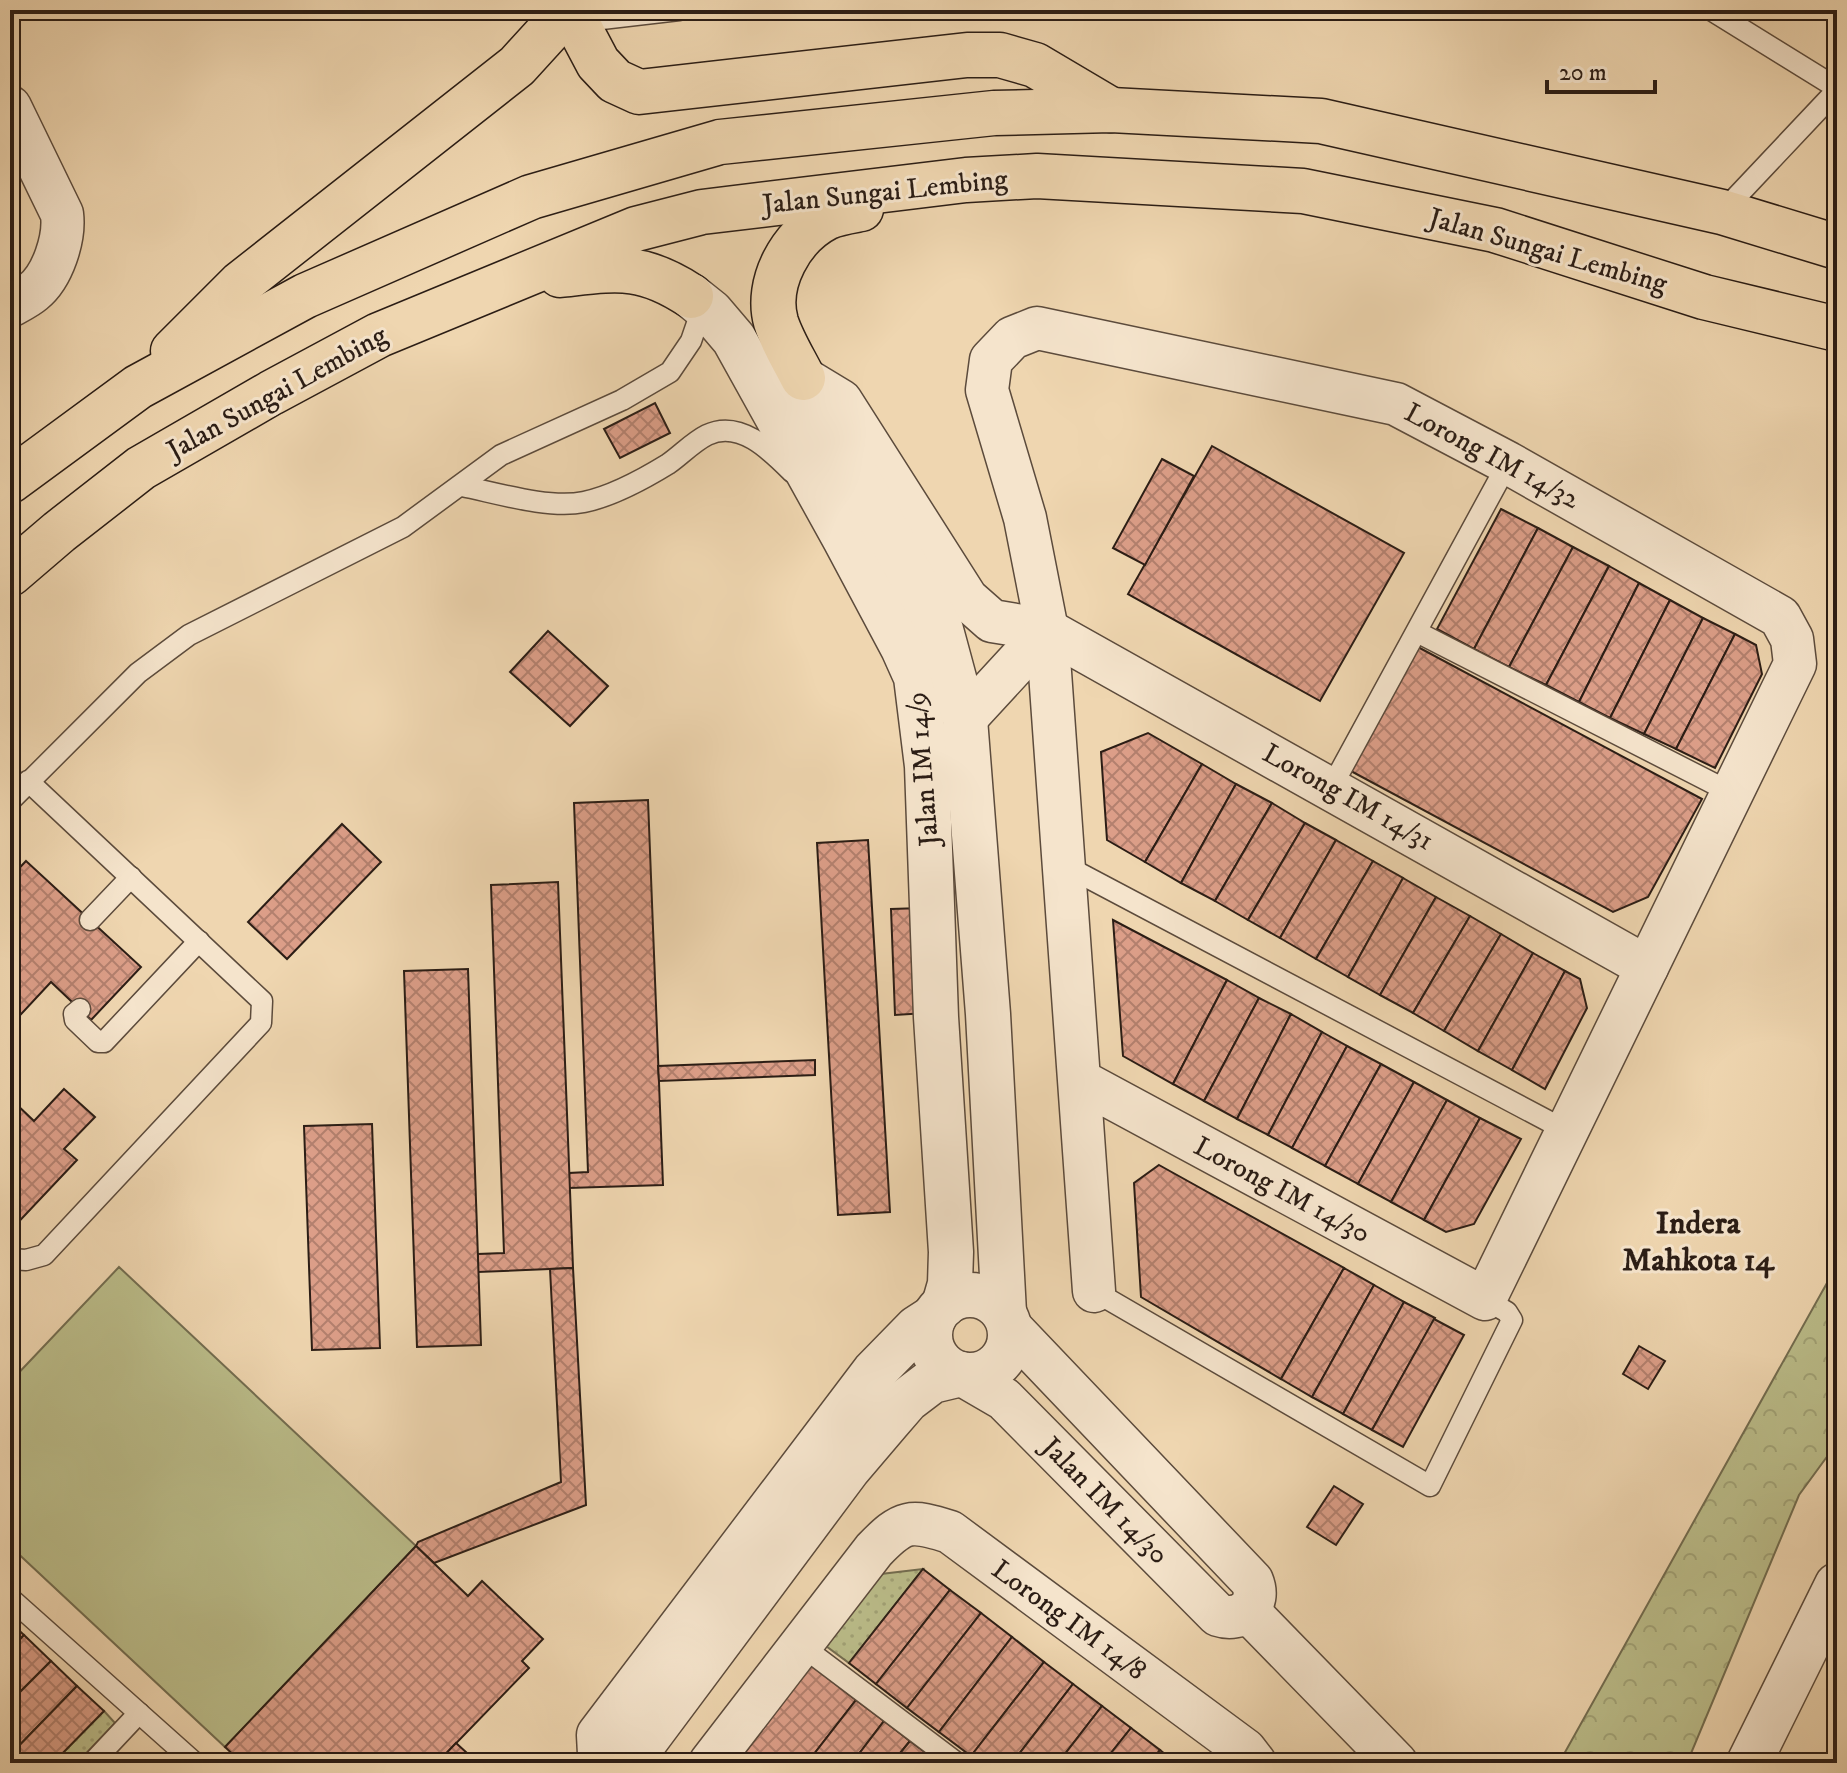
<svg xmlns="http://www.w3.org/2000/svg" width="1847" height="1773" font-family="'IM FELL DW Pica',serif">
<defs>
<pattern id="forest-crowns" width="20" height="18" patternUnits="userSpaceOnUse" patternTransform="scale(2)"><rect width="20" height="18" fill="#bbbd8a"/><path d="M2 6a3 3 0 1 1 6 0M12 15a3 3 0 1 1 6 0" fill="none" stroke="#a1a276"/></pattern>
<pattern id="garden-dots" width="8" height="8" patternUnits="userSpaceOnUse" patternTransform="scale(2)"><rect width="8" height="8" fill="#bbbd8a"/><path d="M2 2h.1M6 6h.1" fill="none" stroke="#a1a276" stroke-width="1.8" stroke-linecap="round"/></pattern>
<pattern id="building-cross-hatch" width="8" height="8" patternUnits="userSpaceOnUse" patternTransform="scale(2)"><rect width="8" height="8" fill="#dc9e88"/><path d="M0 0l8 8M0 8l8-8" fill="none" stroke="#b3806e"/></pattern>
</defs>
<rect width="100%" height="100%" fill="#efd6b0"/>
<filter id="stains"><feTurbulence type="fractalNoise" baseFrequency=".0025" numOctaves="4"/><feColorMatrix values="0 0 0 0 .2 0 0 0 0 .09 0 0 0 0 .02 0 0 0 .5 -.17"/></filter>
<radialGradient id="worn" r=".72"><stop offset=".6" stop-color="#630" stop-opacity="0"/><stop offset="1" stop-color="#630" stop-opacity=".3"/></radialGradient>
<polygon fill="#bbbd8a" stroke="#736d50" stroke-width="2" points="119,1267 416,1546 225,1747 10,1546 10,1382"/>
<polygon fill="url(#forest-crowns)" stroke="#736d50" stroke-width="2" points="1837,1265 1837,1443 1799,1495 1687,1763 1559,1763"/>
<g fill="url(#garden-dots)" stroke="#736d50" stroke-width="2">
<polygon points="923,1569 849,1663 826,1646 881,1574"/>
<polygon points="104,1711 115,1723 77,1763 53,1763"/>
</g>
<g fill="url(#building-cross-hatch)" stroke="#2b1d15" stroke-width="2">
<polygon points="655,403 670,433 620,458 604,429"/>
<polygon points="1212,446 1404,553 1320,701 1128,594"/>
<polygon points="1162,459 1194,476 1145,565 1113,548"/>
<polygon points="1501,509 1538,528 1474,649 1437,629"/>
<polygon points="1538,528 1573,547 1509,667 1474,649"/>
<polygon points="1573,547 1609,566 1546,685 1509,667"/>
<polygon points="1609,566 1639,583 1579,702 1546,685"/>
<polygon points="1639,583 1670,600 1610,718 1579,702"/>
<polygon points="1670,600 1703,618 1644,734 1610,718"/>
<polygon points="1703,618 1735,634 1676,749 1644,734"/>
<polygon points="548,631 608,686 570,726 510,672"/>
<polygon points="1735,634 1756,645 1762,674 1715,768 1676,749"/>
<polygon points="1416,646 1702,799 1648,897 1613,912 1349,770"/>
<polygon points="1148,733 1202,764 1145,862 1107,840 1101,752"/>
<polygon points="1202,764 1236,784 1181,883 1145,862"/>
<polygon points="1236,784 1272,803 1215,901 1181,883"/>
<polygon points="648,800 663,1185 569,1188 569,1173 588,1172 574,803"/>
<polygon points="1272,803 1305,823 1248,920 1215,901"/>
<polygon points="1305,823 1336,840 1280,938 1248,920"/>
<polygon points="342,824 381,862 287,959 248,922"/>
<polygon points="868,840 890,1212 838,1215 817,843"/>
<polygon points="1336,840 1373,861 1316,959 1280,938"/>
<polygon points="26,861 141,967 91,1020 51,982 10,1026 10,878"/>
<polygon points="1373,861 1403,878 1348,977 1316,959"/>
<polygon points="1403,878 1436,897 1380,995 1348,977"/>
<polygon points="558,882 573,1268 478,1272 478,1254 504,1253 491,885"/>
<polygon points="1436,897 1470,916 1413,1013 1380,995"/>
<polygon points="922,908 926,1013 895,1015 891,909"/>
<polygon points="1470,916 1501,934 1444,1031 1413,1013"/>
<polygon points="1113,920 1227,980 1173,1084 1123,1056"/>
<polygon points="1501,934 1533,953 1478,1051 1444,1031"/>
<polygon points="1533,953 1565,971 1512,1070 1478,1051"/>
<polygon points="468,969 481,1345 417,1347 404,971"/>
<polygon points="1565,971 1580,979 1587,1008 1545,1089 1512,1070"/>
<polygon points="1227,980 1259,998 1204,1101 1173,1084"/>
<polygon points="1259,998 1291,1014 1237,1119 1204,1101"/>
<polygon points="1291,1014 1322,1032 1268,1135 1237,1119"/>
<polygon points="1322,1032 1347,1046 1292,1148 1268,1135"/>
<polygon points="1347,1046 1381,1064 1325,1166 1292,1148"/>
<polygon points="815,1060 815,1075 659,1081 658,1066"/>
<polygon points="1381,1064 1414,1082 1358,1184 1325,1166"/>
<polygon points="1414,1082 1447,1100 1391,1202 1358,1184"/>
<polygon points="64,1089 95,1117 64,1149 77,1160 10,1231 10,1098 34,1121"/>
<polygon points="1447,1100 1480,1118 1424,1220 1391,1202"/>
<polygon points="1480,1118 1521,1139 1474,1224 1446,1232 1424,1220"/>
<polygon points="372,1124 380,1348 312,1350 304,1126"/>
<polygon points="1159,1165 1344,1268 1281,1379 1141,1297 1134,1183"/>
<polygon points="573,1268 586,1505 434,1563 416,1546 418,1542 561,1482 550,1269"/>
<polygon points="1344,1268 1374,1285 1312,1397 1281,1379"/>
<polygon points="1374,1285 1404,1302 1343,1414 1312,1397"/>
<polygon points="1404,1302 1435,1318 1372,1430 1343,1414"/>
<polygon points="1434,1319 1464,1335 1403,1447 1372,1430"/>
<polygon points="1639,1346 1665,1361 1648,1389 1623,1374"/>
<polygon points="1334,1486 1363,1504 1336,1545 1307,1527"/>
<polygon points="416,1546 468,1596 482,1581 543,1639 522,1661 529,1668 437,1763 242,1763 225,1747"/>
<polygon points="923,1569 950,1590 876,1684 849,1663"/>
<polygon points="950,1590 981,1613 907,1708 876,1684"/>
<polygon points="981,1613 1012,1637 939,1732 907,1708"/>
<polygon points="10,1622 24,1635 10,1650"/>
<polygon points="24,1635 51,1661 10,1702 10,1650"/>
<polygon points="1012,1637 1044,1662 971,1756 939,1732"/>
<polygon points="51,1661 77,1686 10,1755 10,1702"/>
<polygon points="1044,1662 1073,1684 1012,1763 979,1763 971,1756"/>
<polygon points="811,1665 856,1700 807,1763 737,1763"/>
<polygon points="1073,1684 1102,1706 1058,1763 1012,1763"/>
<polygon points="77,1686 104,1711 53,1763 10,1763 10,1755"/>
<polygon points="856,1700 884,1721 852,1763 807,1763"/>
<polygon points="1102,1706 1131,1728 1103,1763 1058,1763"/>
<polygon points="884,1721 910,1741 892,1763 852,1763"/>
<polygon points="1131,1728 1160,1750 1150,1763 1103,1763"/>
<polygon points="910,1741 938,1762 937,1763 892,1763"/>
<polygon points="456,1743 478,1763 437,1763"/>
<polygon points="1160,1750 1176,1763 1150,1763"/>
</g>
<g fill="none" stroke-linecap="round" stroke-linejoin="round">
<defs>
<g id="service">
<polyline points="1711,10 1837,88"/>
<polyline points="576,22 679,10"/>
<polyline points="1722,212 1837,90"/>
<path d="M462 486C497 493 548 509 584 502 613 496 642 480 668 464 681 455 693 442 707 435 740 419 771 451 792 472"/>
<polyline points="1417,632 1732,793"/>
<polyline points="1331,788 1508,463"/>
<polyline points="10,801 138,673 189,635 403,527 501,455 622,400 670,372 691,341 703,306"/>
<polyline points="1064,865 1567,1131"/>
<polyline points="90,920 131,877"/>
<polyline points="80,1009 74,1014 75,1020 98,1042 104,1042 199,941"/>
<polyline points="10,1259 26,1260 44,1255 261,1023 262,1001 28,781"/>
<polyline points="1094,1291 1430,1486 1512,1320 1507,1312 1485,1299"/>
<polyline points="10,1598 195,1763"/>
<polyline points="802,1646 957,1763"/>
<polyline points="92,1763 139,1713"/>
</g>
<g id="minor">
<path d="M10 107 62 214C65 238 53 276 33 292 26 298 17 302 10 306"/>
<polyline points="803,378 841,401 967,599 992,621 1047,630 1647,967"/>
<polyline points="965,719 1047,630"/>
<polyline points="1079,1080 1485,1299 1795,664 1792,639 1780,617 1508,463 1396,404 1037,328 1012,338 991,360 987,390 1025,518 1047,630 1094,1291"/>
<path d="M961 1374 1004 1399 1218 1615C1242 1623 1262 1605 1252 1581L1010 1327"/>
<polyline points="1248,1611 1396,1763"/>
<path d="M710 1763 874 1550C903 1520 910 1519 950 1532L1245 1750 1255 1763"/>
</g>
<g id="tertiary">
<polyline points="691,296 711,312 734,339 845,539 903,648 916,677 927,766 936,1017 951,1252 950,1284 944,1305"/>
<polyline points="803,378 941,630 965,719 988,1014 1004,1313"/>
<circle cx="970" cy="1335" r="40"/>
<polyline points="612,1763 600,1754 599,1735 874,1372 917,1328 934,1317"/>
<polyline points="623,1763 634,1756 848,1469 888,1422 907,1400 932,1381 961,1374"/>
<polyline points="1749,1763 1837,1585"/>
</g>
<g id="primary">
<polyline points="570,10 598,63 615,81 639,92 967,55 1000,55 1035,65 1111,110"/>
<path d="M560 275C616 269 641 263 691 296"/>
<polyline points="173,351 240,284 517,66 548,32 557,10"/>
<path d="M803 378C794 360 782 341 776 322 765 283 791 236 826 218 836 213 850 211 861 209"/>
<polyline points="10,481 138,387 305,296 531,197 720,142 994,113 1111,110 1321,121 1722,212 1837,247"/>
<polyline points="10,574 59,532 141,468 271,393 379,335 636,229 702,212 966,180 1037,176 1303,191 1495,230 1704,297 1837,329"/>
</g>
</defs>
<use href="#service" stroke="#5c4b3c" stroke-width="23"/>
<use href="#minor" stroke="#5c4b3c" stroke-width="45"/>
<use href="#tertiary" stroke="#5c4b3c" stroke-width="47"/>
<use href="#primary" stroke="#2b1d15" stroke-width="47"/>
<use href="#service" stroke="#f5e4cc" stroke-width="20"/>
<use href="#minor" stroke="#f5e4cc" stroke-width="42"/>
<use href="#tertiary" stroke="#f5e4cc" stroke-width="44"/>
<use href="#primary" stroke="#efd6b0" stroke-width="44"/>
</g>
<g text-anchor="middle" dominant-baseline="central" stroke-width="6" stroke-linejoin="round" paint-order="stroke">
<g font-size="28" fill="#2b1d15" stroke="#f5e4cc">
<text transform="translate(885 192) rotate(-6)">Jalan Sungai Lembing</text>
<text transform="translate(1548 251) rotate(16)">Jalan Sungai Lembing</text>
<text transform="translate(277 393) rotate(-29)">Jalan Sungai Lembing</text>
<text transform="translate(1492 456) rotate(28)">Lorong IM 14/32</text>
<text transform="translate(923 769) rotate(-95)">Jalan IM 14/9</text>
<text transform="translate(1348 797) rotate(29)">Lorong IM 14/31</text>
<text transform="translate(1282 1190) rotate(28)">Lorong IM 14/30</text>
<text transform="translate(1105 1501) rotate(45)">Jalan IM 14/30</text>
<text transform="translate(1069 1620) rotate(36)">Lorong IM 14/8</text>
</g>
<g font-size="32" font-weight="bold" fill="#2b1d15" stroke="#f5e4cc">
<text x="1698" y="1224">Indera<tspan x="1698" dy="37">Mahkota 14</tspan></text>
</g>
</g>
<rect width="1847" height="1773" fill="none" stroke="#efd6b0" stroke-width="40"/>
<rect x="12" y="12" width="1823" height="1749" fill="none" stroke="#2b1d15" stroke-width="4"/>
<rect x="20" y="20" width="1807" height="1733" fill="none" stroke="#2b1d15" stroke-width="2"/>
<path d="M1547 80v12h108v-12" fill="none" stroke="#2b1d15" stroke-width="4"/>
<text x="1559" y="80" font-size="24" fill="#2b1d15" stroke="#f5e4cc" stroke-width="6" paint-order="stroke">20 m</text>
<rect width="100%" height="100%" filter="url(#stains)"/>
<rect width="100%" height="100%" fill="url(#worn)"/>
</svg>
